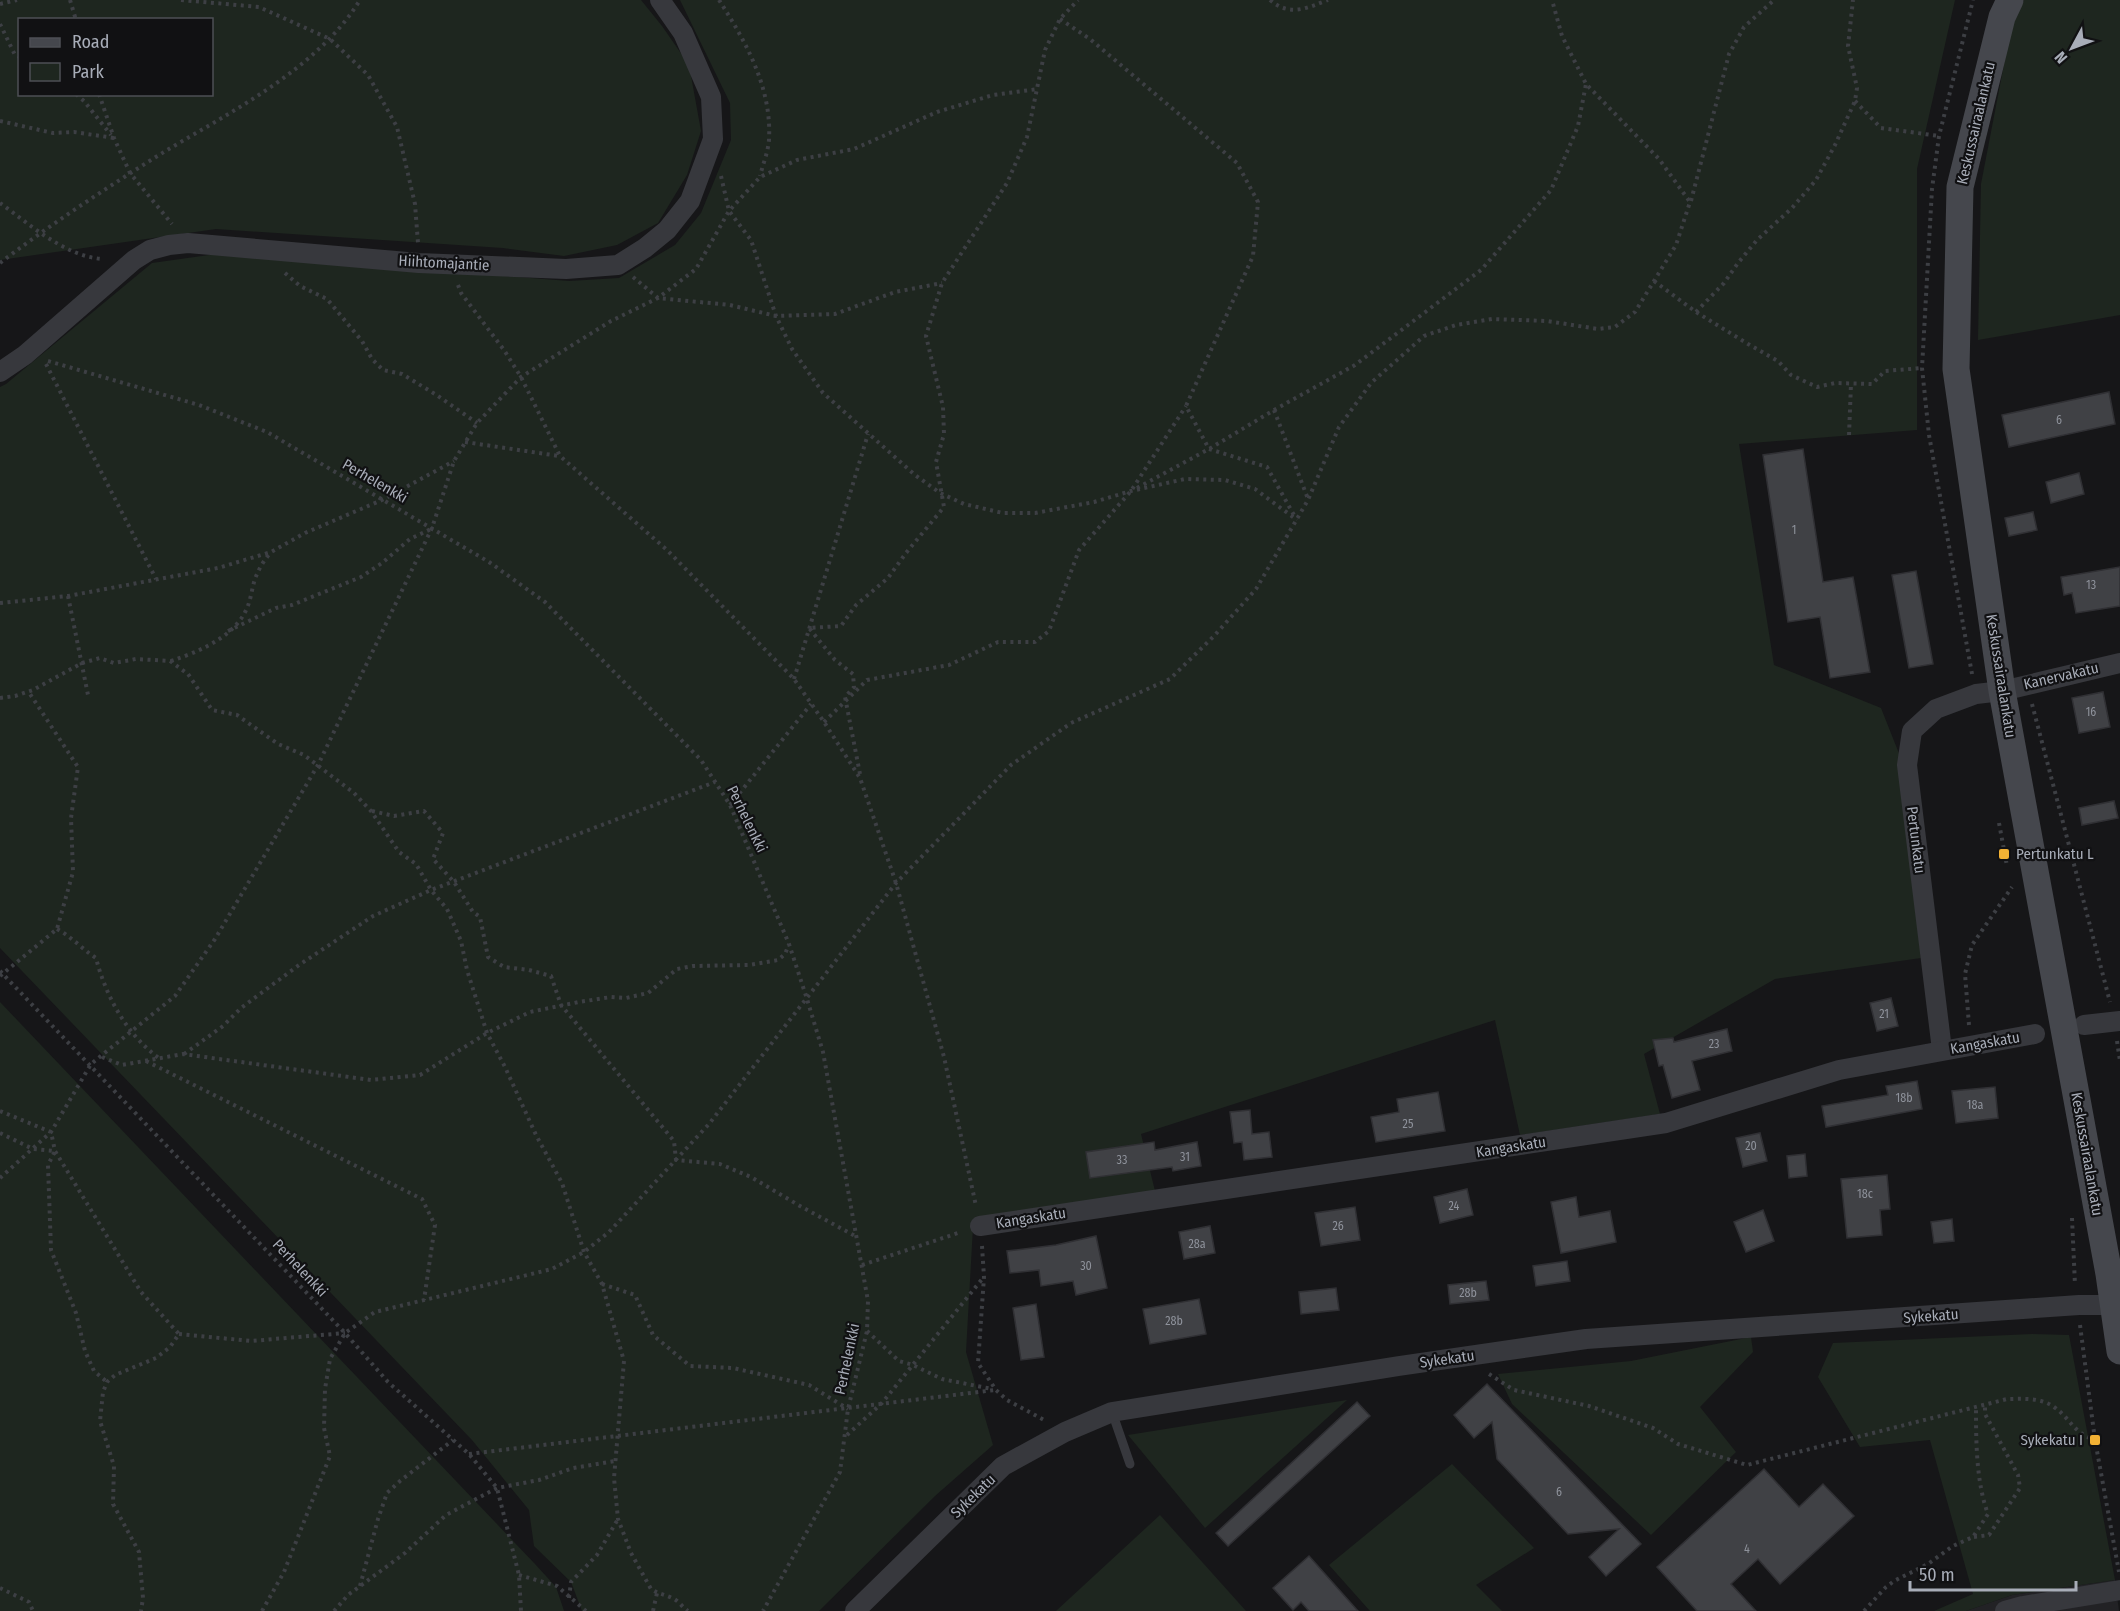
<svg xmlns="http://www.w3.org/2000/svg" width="2120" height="1611" font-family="'Fira Sans Condensed',sans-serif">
<rect width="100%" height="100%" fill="#161618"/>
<polygon fill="#222225" points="2115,1580 2119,1611 1966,1611 2012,1595"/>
<g fill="#1e261f" fill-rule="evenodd">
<path d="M0 0H641L662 26 689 65 701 131 687 175 658 223 617 245 564 256 503 248 216 229 0 260ZM20 20H212V94H20Z"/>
<polygon points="680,0 1955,0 1917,169 1917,430 1739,444 1774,665 1881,708 1900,756 1921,958 1775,979 1644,1054 1660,1114 1520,1135 1495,1020 1141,1134 1155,1191 973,1227 966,1352 993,1445 935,1496 819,1611 582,1611 571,1582 534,1546 529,1510 472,1440 0,948 0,387 6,384 152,263 216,254 569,281 619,278 675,245 701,213 731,140 730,103"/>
<polygon points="2024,0 2120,0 2120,315 1978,340 1981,184 2011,28"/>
<polygon points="0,1002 535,1564 556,1587 564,1611 0,1611"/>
<polygon points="2032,1334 2069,1335 2115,1580 2012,1595 1966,1611 1934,1611 1973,1594 1930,1440 1860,1447 1818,1377 1833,1343"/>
<polygon points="1751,1337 1753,1352 1700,1407 1736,1452 1651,1535 1512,1404 1498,1374 1631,1361"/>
<polygon points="1347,1400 1205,1528 1128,1435"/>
<polygon points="1452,1464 1534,1548 1476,1585 1502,1611 1370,1611 1329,1565"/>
<polygon points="1160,1515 1246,1611 1056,1611"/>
</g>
<g fill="#404145" stroke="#303034" stroke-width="1.5">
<polygon points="2109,392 2115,424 2009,447 2002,415"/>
<polygon points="1803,449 1823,582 1853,577 1870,672 1830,678 1820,617 1788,622 1763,455"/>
<polygon points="2079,473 2084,494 2051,503 2046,482"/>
<polygon points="2033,512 2037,530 2009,536 2005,518"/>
<polygon points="2120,567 2120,606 2076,613 2072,593 2064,595 2061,577"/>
<polygon points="1916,571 1933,664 1909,668 1892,575"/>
<polygon points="2103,692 2110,727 2079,733 2072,698"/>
<polygon points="2114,801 2118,818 2082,825 2079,808"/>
<polygon points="1891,998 1898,1026 1877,1031 1870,1003"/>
<polygon points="1727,1029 1732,1051 1692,1061 1700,1090 1672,1098 1663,1065 1659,1066 1653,1040 1673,1038 1674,1042"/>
<polygon points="1917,1081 1922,1109 1826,1127 1822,1106 1888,1095 1886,1086"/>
<polygon points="1995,1087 1998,1118 1956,1123 1952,1091"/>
<polygon points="1438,1092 1445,1131 1376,1142 1371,1117 1399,1112 1397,1099"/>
<polygon points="1250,1110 1252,1134 1269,1132 1272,1157 1244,1160 1242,1142 1234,1143 1230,1112"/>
<polygon points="1760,1133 1767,1161 1743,1167 1736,1138"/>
<polygon points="1154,1142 1155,1150 1197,1142 1201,1166 1173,1171 1172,1167 1090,1178 1086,1152"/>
<polygon points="1805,1154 1807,1176 1789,1178 1787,1156"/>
<polygon points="1887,1175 1890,1209 1880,1210 1882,1235 1847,1238 1841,1179"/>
<polygon points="1467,1189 1473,1215 1440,1223 1434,1197"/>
<polygon points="1576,1197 1579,1217 1610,1211 1616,1242 1561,1253 1551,1202"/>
<polygon points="1355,1207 1360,1240 1321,1246 1315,1213"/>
<polygon points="1763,1210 1774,1241 1746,1252 1734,1222"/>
<polygon points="1952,1219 1954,1241 1934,1243 1931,1222"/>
<polygon points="1210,1226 1215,1253 1184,1259 1179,1232"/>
<polygon points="1096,1236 1107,1288 1076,1295 1073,1281 1041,1286 1039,1270 1010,1273 1007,1251 1056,1245"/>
<polygon points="1567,1261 1570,1281 1536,1286 1533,1266"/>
<polygon points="1486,1281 1489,1300 1450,1304 1448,1285"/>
<polygon points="1336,1288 1339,1310 1301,1314 1299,1292"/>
<polygon points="1199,1299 1206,1334 1150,1344 1143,1309"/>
<polygon points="1036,1304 1044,1357 1021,1360 1013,1308"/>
<polygon points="1487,1384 1641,1544 1606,1576 1589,1557 1619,1529 1568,1534 1497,1459 1492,1422 1474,1438 1454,1415"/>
<polygon points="1357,1402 1370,1416 1228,1546 1216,1533"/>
<polygon points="1764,1469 1799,1507 1823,1484 1854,1516 1780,1584 1758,1559 1731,1584 1756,1611 1697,1611 1657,1567"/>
<polygon points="1309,1556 1358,1611 1309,1611 1301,1602 1293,1610 1273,1588"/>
</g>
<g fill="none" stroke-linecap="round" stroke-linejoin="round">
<g stroke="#3d3f44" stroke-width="4" stroke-dasharray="3 4.5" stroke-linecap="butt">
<polyline points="70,0 76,20"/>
<polyline points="181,0 259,7 330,39 368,75 397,127 415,204 418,243"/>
<path d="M719 0C746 42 772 88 769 140 768 152 763 164 760 176"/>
<path d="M1270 0C1290 17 1307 8 1328 0"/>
<polyline points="0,4 17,0"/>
<polyline points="1060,19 1090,39 1237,163 1258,202 1253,256 1186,406 1209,449 1267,467 1295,517"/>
<polyline points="0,24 15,55 20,57"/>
<polyline points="76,94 84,101 111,135"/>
<polyline points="99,94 114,138 130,173 172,224"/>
<polyline points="1855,101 1881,128 1939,136"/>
<polyline points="0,121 53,133 74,132 114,138"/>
<polyline points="721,176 729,211 751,240 776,316 792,349 823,393 915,475 940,493 964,504 1003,513 1035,513 1094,502 1131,491 1185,479 1225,480 1255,489 1297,520"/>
<polyline points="1691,201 1729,54 1744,27 1774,0"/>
<path d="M0 203C29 224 66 257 103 259"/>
<path d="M0 263C51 224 105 189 159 155 228 113 317 70 360 0"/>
<polyline points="285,273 300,286 327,299 362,341 372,359 383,370 402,374 435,394 477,423"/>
<polyline points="633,277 658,298 730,305 776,316 835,314 895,292 942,283"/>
<polyline points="1654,281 1696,312 1748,344 1778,361 1791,375 1817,387 1835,383 1872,384 1885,371 1922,368"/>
<polyline points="458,285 461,293 504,350 521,377 560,456 667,550 794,679 824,722 860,778 896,883 944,1057 976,1206"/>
<polyline points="1696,312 1724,283 1738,263 1757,240 1792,208 1816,180 1835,145 1855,101 1857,88 1848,46 1853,0"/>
<polyline points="48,361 199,405 267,432 489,562 545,602 701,760 730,805 789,944 807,999 823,1052 868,1301 867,1331 848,1409 840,1472 763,1611"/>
<polyline points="46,364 156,579"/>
<polyline points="1274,410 1308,499"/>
<polyline points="1849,435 1851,384"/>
<polyline points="465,442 559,456"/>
<polyline points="1137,488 1209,449 1274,410 1355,365 1481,270 1551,190 1578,126 1586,84"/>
<polyline points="68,596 88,695"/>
<polyline points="0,603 68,596 218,568 271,552 305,533 382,500 454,461"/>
<polyline points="228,631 276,608 292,605 361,577 382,563 410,539 431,529"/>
<path d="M171 661C198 652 235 637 247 608 252 597 252 583 258 572 261 565 266 558 271 552"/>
<polyline points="1972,674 1929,435 1922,368 1932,189 1939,136 1973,0"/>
<polyline points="794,679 868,434"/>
<path d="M0 698 15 696 33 690 82 663 100 658 114 663 136 659 170 661 188 674 212 710 237 715 278 744 304 755 354 793 371 811 399 852 416 864 431 890 447 909 461 941 467 970 487 1033 505 1067 536 1135 562 1183 584 1252 602 1284 624 1361 614 1478 618 1519 631 1553 651 1589C658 1594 664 1594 672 1598 678 1600 682 1607 688 1611"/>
<polyline points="2032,704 2110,1002"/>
<polyline points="824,722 867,680 949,665 998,642 1035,642 1049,631 1079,550 1131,491 1186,406"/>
<polyline points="860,774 845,697 854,687 853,674 835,660 809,628 841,626 856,605 888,578 906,553 944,507 936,462 944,434 943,407 926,336 942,283 1007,183 1027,137 1045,50 1060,19 1078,0"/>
<polyline points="730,805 811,704"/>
<polyline points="372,811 394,816 424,811 443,833 433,859 454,882 473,912 480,917 488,957 504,967 529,970 551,976 561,1005 674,1141 676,1160 720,1164 751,1177 800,1206 857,1237"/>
<polyline points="1999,823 2007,866"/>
<path d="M57 929C72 937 82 949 96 958 106 997 127 1035 160 1059"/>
<polyline points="0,971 345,1333 388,1382 469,1454 497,1488 519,1575 521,1611"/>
<polyline points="0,976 57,929 73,872 71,818 78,767 28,691"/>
<polyline points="1969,1025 1965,974 1972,945 2012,887"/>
<polyline points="2117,1041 2120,1061"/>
<polyline points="184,1054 223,1026 241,1008 299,965 373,916 431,890 715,782"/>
<polyline points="102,1057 122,1065 183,1054 371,1080 420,1075 487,1033 530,1012 579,1002 611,997 626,998 648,993 677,969 693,966 749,965 778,960 785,954 789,944"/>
<polyline points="146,1061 422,1199 435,1225 424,1300"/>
<polyline points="0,1111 51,1132 55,1151 141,1292 179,1334 170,1347 156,1358 115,1375 107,1382 103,1392 100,1421 114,1466 113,1504 139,1552 143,1598 141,1611"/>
<polyline points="0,1133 33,1149 55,1151 48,1165 51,1250 76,1313 85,1351 94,1371 107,1382"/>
<polyline points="0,1178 51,1132 91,1064 175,996 215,939 318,765 432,528 454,461 477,423 521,377 611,321 658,298 696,269 729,211 760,177 797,160 854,149 937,112 993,95 1038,89"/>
<polyline points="2072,1218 2075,1285"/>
<polyline points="982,1246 984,1277 978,1363 996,1390 1007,1400 1046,1421"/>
<polyline points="862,1265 961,1232"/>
<polyline points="602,1284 635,1295 653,1335 690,1366 733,1368 809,1385 848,1409"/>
<polyline points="2080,1325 2095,1440 2119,1572"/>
<polyline points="867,1331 899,1361 913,1365 942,1379 992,1389"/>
<polyline points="179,1334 251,1341 345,1333"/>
<path d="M1489 1374 1514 1390 1589 1406 1653 1428 1678 1444 1747 1465 2007 1399C2022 1399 2040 1397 2054 1407 2071 1419 2073 1433 2095 1440"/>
<polyline points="847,1435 882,1403 983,1278"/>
<polyline points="469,1454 995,1390"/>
<polyline points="1974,1537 1989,1535 2020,1488 2018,1475 1985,1414 1985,1404"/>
<polyline points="519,1575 557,1586 586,1611"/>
<polyline points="360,1586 378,1519 387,1493 400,1481 453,1440"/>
<polyline points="0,1588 29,1602 33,1611"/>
<polyline points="569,1598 571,1582 597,1555 618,1519"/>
<polyline points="262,1611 284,1572 330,1456 324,1428 325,1389 330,1359 345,1333 375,1312 552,1269 584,1252 609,1232 709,1124 896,883 1011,765 1071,723 1170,679 1214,636 1256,589 1308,500 1339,427 1371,383 1424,336 1456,325 1492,319 1547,321 1598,329 1615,327 1635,312 1654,281 1676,245 1690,202 1659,159 1586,84 1562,36 1552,0"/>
<polyline points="334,1611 348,1595 405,1553 446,1515 497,1488 539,1480 573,1468 615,1461"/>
<polyline points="653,1611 657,1593"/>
<path d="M1864 1611 1886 1587 1894 1581 1928 1564 1953 1546 1973 1537 1988 1514C1976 1482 1976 1440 1976 1407"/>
</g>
<polyline stroke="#37383d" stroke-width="9" points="1112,1412 1130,1464"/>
<g stroke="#37383d" stroke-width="20">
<polyline points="0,372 25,355 134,260 150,250 169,245 188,243 419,263 566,269 618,265 645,248 667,230 690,201 713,139 711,97 683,33 660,0"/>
<polyline points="2084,1025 2120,1021"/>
<polyline points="1942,1050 1907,765 1912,731 1936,709 1976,694 2002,691 2120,663"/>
<polyline points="980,1226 1666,1123 1839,1070 2035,1034"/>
<polyline points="855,1611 1003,1466 1065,1432 1112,1412 1399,1366 1586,1339 2079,1305 2120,1305"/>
<polyline points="2005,1611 2023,1606 2120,1590"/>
</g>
<polyline stroke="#45474d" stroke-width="27" points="2010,0 2002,17 1960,187 1956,369 2002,691 2109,1274 2120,1351"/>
</g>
<g fill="#f2b134" stroke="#111113" stroke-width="2">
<rect x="1998" y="848" width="12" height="12" rx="3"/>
<rect x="2089" y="1434" width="12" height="12" rx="3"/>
</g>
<g text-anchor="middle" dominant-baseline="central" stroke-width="4.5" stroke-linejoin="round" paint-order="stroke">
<g font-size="12" fill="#8e929b">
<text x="2059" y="420">6</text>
<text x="1794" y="530">1</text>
<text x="2091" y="585">13</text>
<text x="2091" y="712">16</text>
<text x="1884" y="1014">21</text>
<text x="1714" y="1044">23</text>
<text x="1904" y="1098">18b</text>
<text x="1975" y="1105">18a</text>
<text x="1408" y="1124">25</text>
<text x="1751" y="1146">20</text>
<text x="1185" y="1157">31</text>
<text x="1122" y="1160">33</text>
<text x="1865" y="1194">18c</text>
<text x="1454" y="1206">24</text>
<text x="1338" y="1226">26</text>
<text x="1197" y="1244">28a</text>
<text x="1086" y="1266">30</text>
<text x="1468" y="1293">28b</text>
<text x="1174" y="1321">28b</text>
<text x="1559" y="1492">6</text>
<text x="1747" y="1549">4</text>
</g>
<g font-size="15" fill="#a8adb8" stroke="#111113">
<text transform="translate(1976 123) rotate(-77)">Keskussairaalankatu</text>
<text transform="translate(444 263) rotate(3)">Hiihtomajantie</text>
<text transform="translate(375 481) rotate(30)">Perhelenkki</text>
<text transform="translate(2001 676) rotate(81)">Keskussairaalankatu</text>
<text transform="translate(2061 676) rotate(-13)">Kanervakatu</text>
<text transform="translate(747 819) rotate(64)">Perhelenkki</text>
<text transform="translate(1916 840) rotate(83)">Pertunkatu</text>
<text transform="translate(1985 1043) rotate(-10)">Kangaskatu</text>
<text transform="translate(1511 1147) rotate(-9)">Kangaskatu</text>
<text transform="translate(2087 1154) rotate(80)">Keskussairaalankatu</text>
<text transform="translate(1031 1218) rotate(-9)">Kangaskatu</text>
<text transform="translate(300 1268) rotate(47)">Perhelenkki</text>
<text transform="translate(1931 1316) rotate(-4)">Sykekatu</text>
<text transform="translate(847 1359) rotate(-78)">Perhelenkki</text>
<text transform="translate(1447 1359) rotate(-8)">Sykekatu</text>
<text transform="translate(973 1496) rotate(-44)">Sykekatu</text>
</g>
<g font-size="15" fill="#a8adb8" stroke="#111113" text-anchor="start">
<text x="2016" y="854">Pertunkatu L</text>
<text x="2083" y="1440" text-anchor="end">Sykekatu I</text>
</g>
</g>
<rect x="18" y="18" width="195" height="78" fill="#111113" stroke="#4d4f55" stroke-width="1.5"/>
<rect x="30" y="38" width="30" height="9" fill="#45474d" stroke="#4d4f55" stroke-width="1.5"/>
<text x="72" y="48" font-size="18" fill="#a8adb8">Road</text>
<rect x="30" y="63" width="30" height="18" fill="#1e261f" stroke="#4d4f55" stroke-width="1.5"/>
<text x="72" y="78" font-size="18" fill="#a8adb8">Park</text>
<g transform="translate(2072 48) rotate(229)" stroke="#111113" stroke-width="4.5" paint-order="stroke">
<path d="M0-4.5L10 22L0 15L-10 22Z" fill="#a8adb8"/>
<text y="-9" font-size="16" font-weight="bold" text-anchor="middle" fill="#a8adb8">N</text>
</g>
<path d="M1910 1581v9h166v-9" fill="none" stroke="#a8adb8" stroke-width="3"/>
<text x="1919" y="1581" font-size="18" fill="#a8adb8" stroke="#111113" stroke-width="4.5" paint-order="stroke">50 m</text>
</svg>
